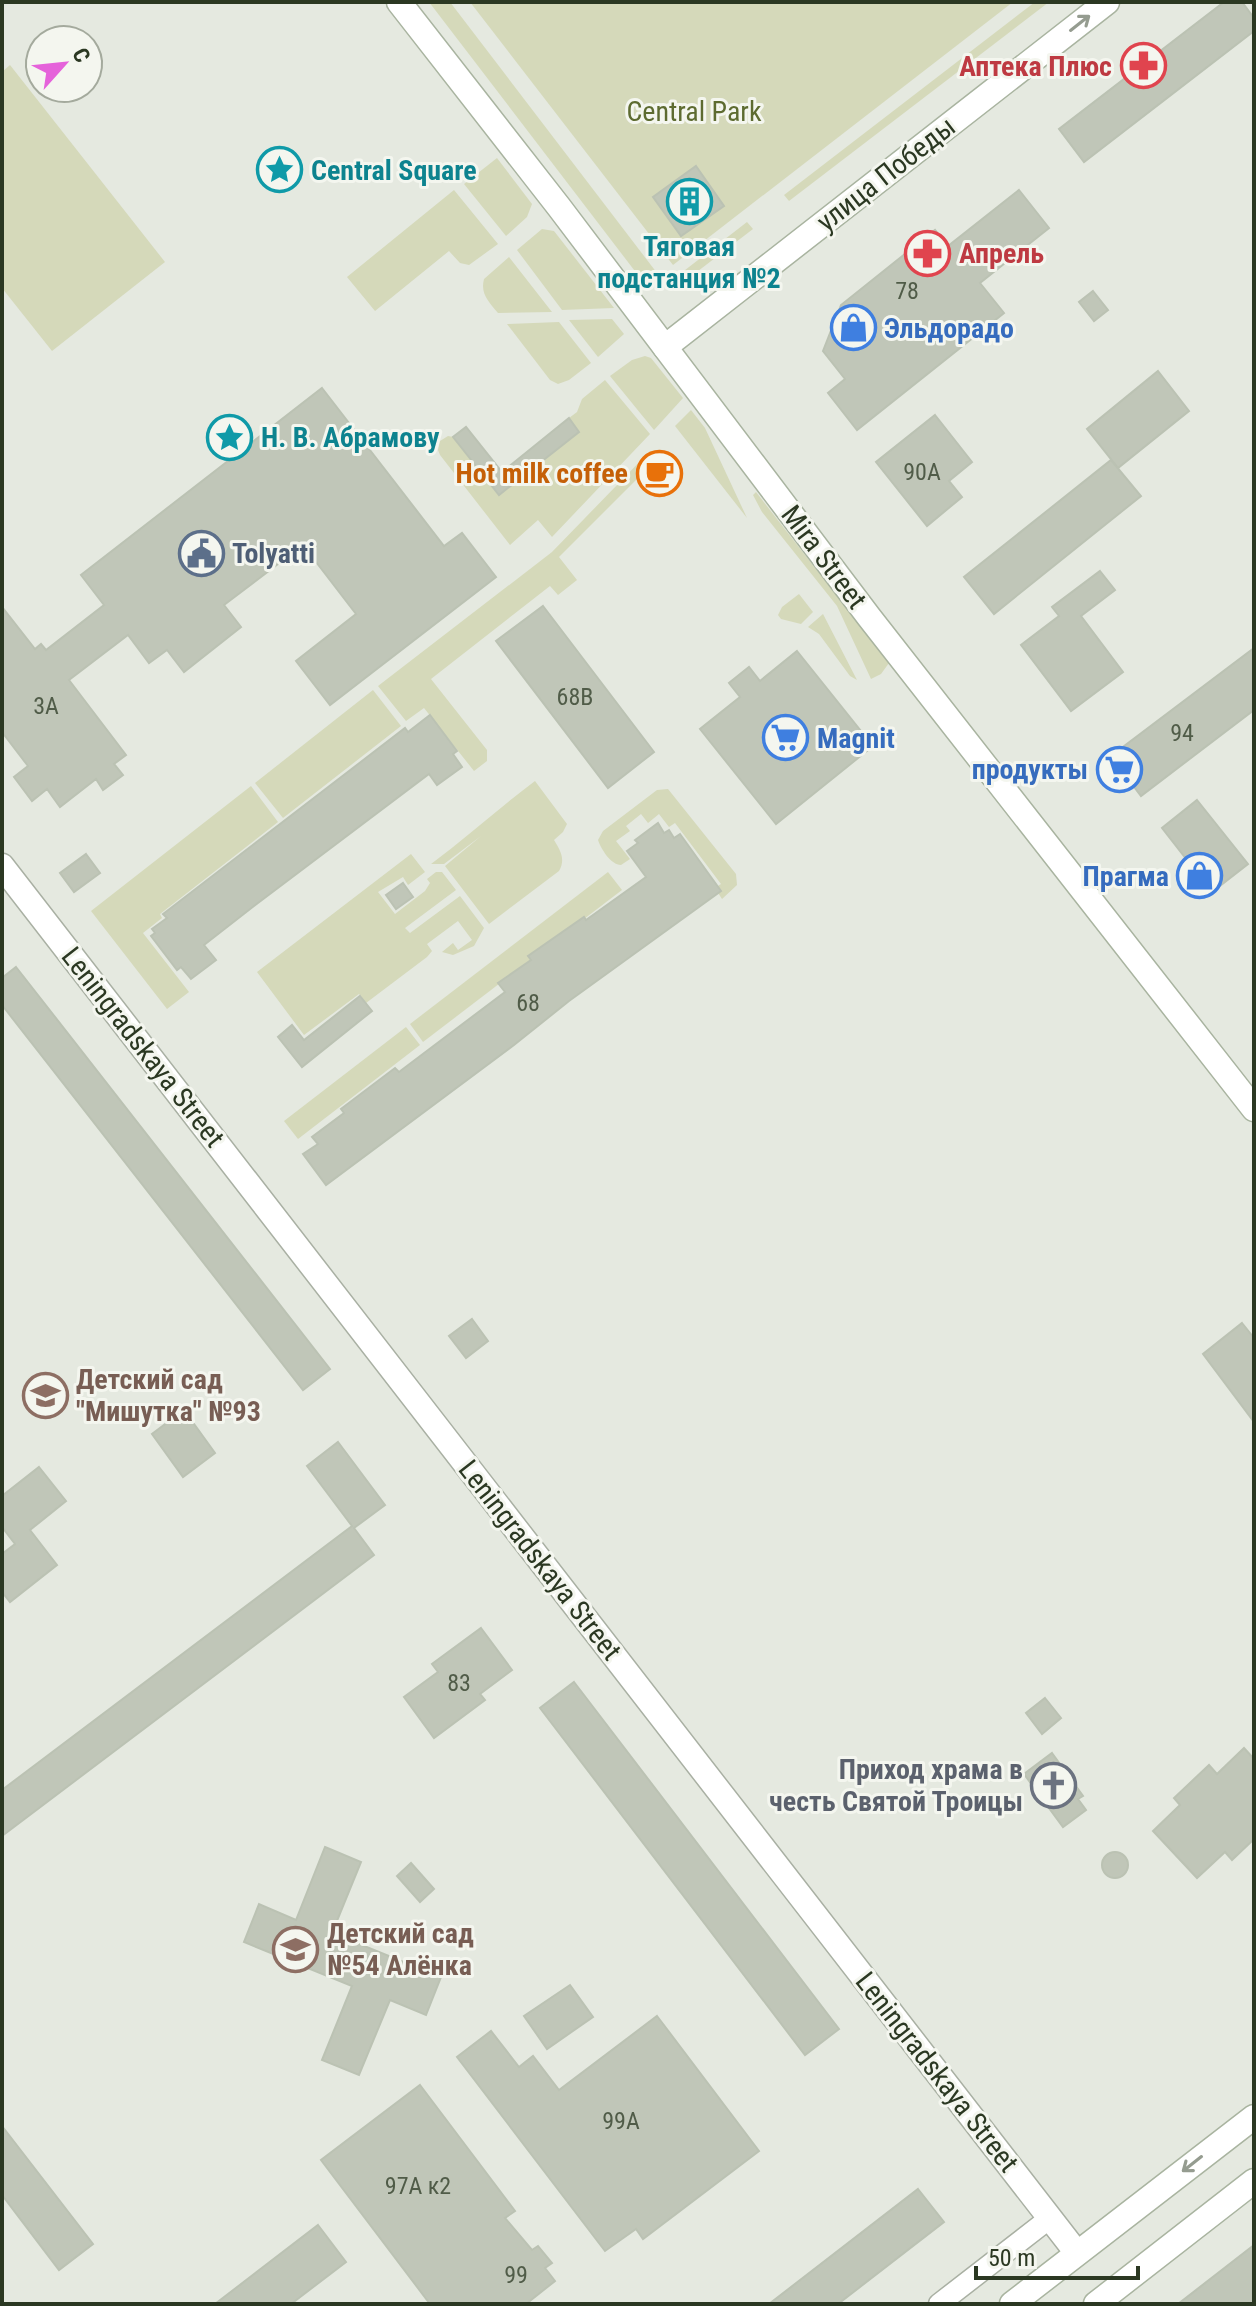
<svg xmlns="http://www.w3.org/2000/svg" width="1256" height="2306" font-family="'Roboto Condensed',sans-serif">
<rect width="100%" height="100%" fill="#e5e9e0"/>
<g fill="#d5d9ba">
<polygon points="429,2 450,2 657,273 644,283"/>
<polygon points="470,2 1013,2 673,265"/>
<polygon points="1035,2 1049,2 789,201 784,195"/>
<polygon points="10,65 165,262 52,351 2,288 2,72"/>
<polygon points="497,158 532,204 527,217 506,236 464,184"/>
<polygon points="454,190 498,244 469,265 460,263 449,251 375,311 347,277"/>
<polygon points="747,222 753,229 685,281 680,274"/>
<polygon points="542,229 554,231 614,308 562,310 517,250"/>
<path d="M509 257 552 312 498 313C489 302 480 294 484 279Z"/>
<polygon points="612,319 624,334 598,357 569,320"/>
<polygon points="559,322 591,363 569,380 558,384 550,380 507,324"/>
<polygon points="645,356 651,358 683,398 654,430 610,376 632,360"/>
<polygon points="605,380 650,434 552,537 538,520 510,545 440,455 438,450 440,441 448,436 453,437 499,495 579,432 569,418 577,412 582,399"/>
<polygon points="691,410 705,428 747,518 675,426"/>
<polygon points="650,451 657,459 559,557 577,580 558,595 550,586 431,679 487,750 487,761 474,771 424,708 406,721 378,686 552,552"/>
<polygon points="756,492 889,663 881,674 871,679 837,606 762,512 753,495"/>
<polygon points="799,594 813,612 801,624 781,619 778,615 782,607"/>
<polygon points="823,614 857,680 850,676 819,634 808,627"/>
<polygon points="373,690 401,726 283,818 255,783"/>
<path d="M535 781 567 824 563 832 554 840C560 850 566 859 559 871L489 924 445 866 481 836 444 864H431C467 837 499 808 535 781Z"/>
<polygon points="251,786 278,822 160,914 162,918 143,933 189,992 167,1009 91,911"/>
<path d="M668 789 736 874 737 885 722 899 715 888 721 884 675 823 669 827 659 814 648 823 641 814 626 826 630 831 616 841 630 859 621 865C611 865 601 849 598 840L603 831 657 790Z"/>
<polygon points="411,854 425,872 408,885 403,877 378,892 395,914 425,891 430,883 427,879 436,872 442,872 456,890 405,928 410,933 460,896 484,928 474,946 453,955 442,952 453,943 458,950 472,940 458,921 427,944 432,951 427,957 366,1003 359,994 304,1035 257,972"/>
<polygon points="608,872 622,890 423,1042 410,1024"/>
<polygon points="406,1027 420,1045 298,1139 284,1121"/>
</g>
<g fill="#c0c6b8" stroke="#bbc2b3" stroke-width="2">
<polygon points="1224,2 1242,2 1254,18 1254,31 1084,162 1059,129"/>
<polygon points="696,166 724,206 681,236 653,197"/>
<polygon points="1019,190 1049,228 980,283 1004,313 857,430 828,393 845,379 823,351 841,305 935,230 948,246"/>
<polygon points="1093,291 1108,310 1094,321 1079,302"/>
<polygon points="1158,371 1189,411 1118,468 1087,429"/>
<polygon points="322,388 444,546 462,533 496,577 330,705 296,661 356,614 303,545 224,605 241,627 184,672 167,650 149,663 128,635 69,680 126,755 114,764 123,775 103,790 96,779 60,807 47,789 32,801 14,777 28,766 2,732 2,607 35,649 41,644 46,650 104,605 81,575"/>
<polygon points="935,415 972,462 949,481 962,497 927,526 876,462"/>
<polygon points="569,418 579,432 499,495 453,437 466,427 502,472"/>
<polygon points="1111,460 1141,496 994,614 964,577"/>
<polygon points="1100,571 1115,590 1081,616 1123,672 1071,711 1021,645 1059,616 1052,607"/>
<polygon points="543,606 654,752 608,788 496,641"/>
<polygon points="1254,648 1254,710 1141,796 1111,756"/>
<polygon points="797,651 873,746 776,824 700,729 740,697 729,683 749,667 760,681"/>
<polygon points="430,715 457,751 453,754 462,767 437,785 429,774 254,906 204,945 216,960 191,979 181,967 177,970 151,936 155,933 152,929 167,918 163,914 405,728 408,732"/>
<polygon points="1197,800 1248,864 1212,892 1162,828"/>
<polygon points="658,823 664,833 669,830 674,838 680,834 721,891 569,1001 514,1045 326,1185 303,1154 318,1144 312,1137 344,1113 341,1109 395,1068 399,1072 505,992 498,983 531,960 528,956 584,917 586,920 646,877 627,851 638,843 635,840"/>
<polygon points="86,854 100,873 74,892 60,873"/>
<polygon points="403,883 413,897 396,909 386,895"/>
<polygon points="16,967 330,1369 303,1390 2,1005 2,978"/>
<polygon points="360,996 372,1011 302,1067 278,1037 292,1025 304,1040"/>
<polygon points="472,1319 488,1341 466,1358 449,1336"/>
<polygon points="1242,1323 1254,1338 1254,1422 1203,1354"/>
<polygon points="184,1410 215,1453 183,1477 152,1434"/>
<polygon points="338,1442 385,1505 354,1528 374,1555 2,1836 2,1790 352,1526 307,1466"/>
<polygon points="39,1467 66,1501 30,1530 57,1565 10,1602 2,1592 2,1554 15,1544 2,1527 2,1496"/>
<polygon points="481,1628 512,1670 480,1694 485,1700 434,1738 404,1697 438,1672 432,1664"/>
<polygon points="574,1682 839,2029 805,2055 540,1708"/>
<polygon points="1045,1698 1061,1718 1042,1734 1026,1713"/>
<polygon points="1244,1748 1254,1759 1254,1839 1232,1860 1225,1852 1197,1878 1153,1831 1180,1805 1174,1798 1209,1765 1217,1774"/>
<polygon points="1052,1753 1083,1796 1078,1799 1086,1810 1063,1827 1024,1774"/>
<polygon points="325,1847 361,1862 332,1933 441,1977 426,2015 390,2000 359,2075 322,2060 352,1986 244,1942 259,1904 296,1920"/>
<circle cx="1115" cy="1865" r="13"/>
<polygon points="411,1863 434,1889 420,1902 397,1876"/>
<polygon points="570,1985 593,2017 547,2049 524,2016"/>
<polygon points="657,2016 759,2151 643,2239 636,2229 605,2251 457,2057 491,2031 519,2067 533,2056 559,2090"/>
<polygon points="420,2085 515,2211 505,2218 532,2250 538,2246 552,2263 545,2268 555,2281 526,2304 430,2304 321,2160"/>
<polygon points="2,2126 93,2244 59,2270 2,2195"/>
<polygon points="918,2189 944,2222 838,2304 769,2304"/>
<polygon points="318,2225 346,2262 291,2304 215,2304"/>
<polygon points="1254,2245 1254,2304 1178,2304"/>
</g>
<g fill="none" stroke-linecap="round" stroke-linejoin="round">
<defs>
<polyline id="minor" points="939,2304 1050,2218"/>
<polyline id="tertiary" points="2,866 1077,2253"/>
<g id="secondary">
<polyline points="399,2 559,207 869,617 1254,1109"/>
<polyline points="665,347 1107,2"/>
<polyline points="1012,2304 1254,2117"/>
<polyline points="1096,2304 1254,2181"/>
</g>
</defs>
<use href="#minor" stroke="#a9b0a3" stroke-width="23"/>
<use href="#tertiary" stroke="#a9b0a3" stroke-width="27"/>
<use href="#secondary" stroke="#a9b4a0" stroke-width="27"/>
<use href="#minor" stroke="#fff" stroke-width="20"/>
<use href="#tertiary" stroke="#fff" stroke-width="24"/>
<use href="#secondary" stroke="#fff" stroke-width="24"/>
</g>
<defs><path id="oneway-shaft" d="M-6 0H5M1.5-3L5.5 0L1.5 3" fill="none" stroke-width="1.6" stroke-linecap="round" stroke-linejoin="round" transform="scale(2)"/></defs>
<g stroke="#959c90">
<use href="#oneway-shaft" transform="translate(1080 23) rotate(-38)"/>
<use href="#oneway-shaft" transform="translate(1192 2164) rotate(142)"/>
</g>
<defs>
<symbol id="pharmacy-ring" viewBox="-11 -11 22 22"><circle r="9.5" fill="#f4f6ef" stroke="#e0444e" stroke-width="1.5"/><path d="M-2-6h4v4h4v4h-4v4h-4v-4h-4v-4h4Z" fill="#e0444e"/></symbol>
<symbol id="sight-ring" viewBox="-11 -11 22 22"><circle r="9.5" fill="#f4f6ef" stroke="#0f9aa8" stroke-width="1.5"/><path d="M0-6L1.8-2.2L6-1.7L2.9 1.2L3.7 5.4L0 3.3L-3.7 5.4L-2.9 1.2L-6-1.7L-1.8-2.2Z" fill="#0f9aa8"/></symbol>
<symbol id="building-ring" viewBox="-11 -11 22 22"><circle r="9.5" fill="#f4f6ef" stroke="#0f9aa8" stroke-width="1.5"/><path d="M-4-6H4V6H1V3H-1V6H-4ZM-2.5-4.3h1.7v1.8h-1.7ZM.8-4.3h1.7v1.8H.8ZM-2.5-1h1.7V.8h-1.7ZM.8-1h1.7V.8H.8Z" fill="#0f9aa8"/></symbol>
<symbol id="shop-ring" viewBox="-11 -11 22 22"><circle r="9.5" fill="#f4f6ef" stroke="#3f7fe0" stroke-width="1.5"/><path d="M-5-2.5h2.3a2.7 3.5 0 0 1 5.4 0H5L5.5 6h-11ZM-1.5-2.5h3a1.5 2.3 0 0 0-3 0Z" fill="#3f7fe0"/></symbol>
<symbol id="cafe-ring" viewBox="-11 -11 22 22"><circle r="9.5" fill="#f4f6ef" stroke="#e8710a" stroke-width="1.5"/><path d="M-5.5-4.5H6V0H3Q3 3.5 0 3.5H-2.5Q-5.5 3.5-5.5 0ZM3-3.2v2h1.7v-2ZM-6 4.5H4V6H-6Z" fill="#e8710a"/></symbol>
<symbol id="civic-ring" viewBox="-11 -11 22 22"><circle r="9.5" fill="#f4f6ef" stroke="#5c6f8a" stroke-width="1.5"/><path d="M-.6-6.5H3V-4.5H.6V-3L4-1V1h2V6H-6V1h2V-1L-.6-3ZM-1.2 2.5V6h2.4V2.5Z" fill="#5c6f8a"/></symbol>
<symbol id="supermarket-ring" viewBox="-11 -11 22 22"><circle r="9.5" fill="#f4f6ef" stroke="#3f7fe0" stroke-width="1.5"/><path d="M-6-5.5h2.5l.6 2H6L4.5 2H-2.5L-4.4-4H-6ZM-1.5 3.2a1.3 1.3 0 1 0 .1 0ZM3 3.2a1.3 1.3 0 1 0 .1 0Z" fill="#3f7fe0"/></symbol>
<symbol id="school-ring" viewBox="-11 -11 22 22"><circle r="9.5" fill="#f4f6ef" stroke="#8d6e63" stroke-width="1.5"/><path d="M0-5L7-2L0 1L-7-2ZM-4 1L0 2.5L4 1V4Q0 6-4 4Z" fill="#8d6e63"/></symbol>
<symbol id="church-ring" viewBox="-11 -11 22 22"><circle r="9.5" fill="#f4f6ef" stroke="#6b7280" stroke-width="1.5"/><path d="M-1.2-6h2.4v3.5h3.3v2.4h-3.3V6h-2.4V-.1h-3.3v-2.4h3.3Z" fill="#6b7280"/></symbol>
</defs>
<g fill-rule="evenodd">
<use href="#pharmacy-ring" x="1118" y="40" width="51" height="51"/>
<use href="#sight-ring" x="254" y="144" width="51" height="51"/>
<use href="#building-ring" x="664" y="176" width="51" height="51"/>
<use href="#pharmacy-ring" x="902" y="228" width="51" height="51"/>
<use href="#shop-ring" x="828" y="302" width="51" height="51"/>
<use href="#sight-ring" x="204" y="412" width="51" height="51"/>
<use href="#cafe-ring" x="634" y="448" width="51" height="51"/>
<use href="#civic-ring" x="176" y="528" width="51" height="51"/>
<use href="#supermarket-ring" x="760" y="712" width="51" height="51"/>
<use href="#supermarket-ring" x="1094" y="744" width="51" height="51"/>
<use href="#shop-ring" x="1174" y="850" width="51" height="51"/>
<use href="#school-ring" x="20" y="1370" width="51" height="51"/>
<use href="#church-ring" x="1028" y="1760" width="51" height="51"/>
<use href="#school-ring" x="270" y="1924" width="51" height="51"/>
</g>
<g text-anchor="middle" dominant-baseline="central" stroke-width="6" stroke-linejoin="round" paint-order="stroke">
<g font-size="24" fill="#505c48">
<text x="907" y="291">78</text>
<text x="922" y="472">90А</text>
<text x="575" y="697">68В</text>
<text x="46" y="706">3А</text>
<text x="1182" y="733">94</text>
<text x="528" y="1003">68</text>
<text x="459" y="1683">83</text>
<text x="621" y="2121">99А</text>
<text x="418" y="2186">97А к2</text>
<text x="516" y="2275">99</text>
</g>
<g font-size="28" font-weight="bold" fill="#be3a42" stroke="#f4f6ef" text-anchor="end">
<text x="1112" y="66">Аптека Плюс</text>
<text x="959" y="253" text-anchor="start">Апрель</text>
</g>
<g font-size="28" fill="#5d6b30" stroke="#f4f6ef">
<text x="694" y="111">Central Park</text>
</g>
<g font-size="28" font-weight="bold" fill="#0d838f" stroke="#f4f6ef" text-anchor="start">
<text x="311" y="170">Central Square</text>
<text x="689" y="246" text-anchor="middle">Тяговая<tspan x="689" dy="32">подстанция №2</tspan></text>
<text x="261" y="437">Н. В. Абрамову</text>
</g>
<g font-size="28" fill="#2b3822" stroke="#f4f6ef">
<text transform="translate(886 174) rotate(-38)">улица Победы</text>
<text transform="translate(824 557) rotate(53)">Mira Street</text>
<text transform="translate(143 1047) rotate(52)">Leningradskaya Street</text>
<text transform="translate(540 1560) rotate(52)">Leningradskaya Street</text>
<text transform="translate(937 2072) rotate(52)">Leningradskaya Street</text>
</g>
<g font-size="28" font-weight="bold" fill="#366cbe" stroke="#f4f6ef" text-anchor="start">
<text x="884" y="328">Эльдорадо</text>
<text x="817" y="738">Magnit</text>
<text x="1088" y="769" text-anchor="end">продукты</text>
<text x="1169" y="876" text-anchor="end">Прагма</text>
</g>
<g font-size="28" font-weight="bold" fill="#c56008" stroke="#f4f6ef" text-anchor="end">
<text x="628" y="473">Hot milk coffee</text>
</g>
<g font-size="28" font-weight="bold" fill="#4e5e75" stroke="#f4f6ef" text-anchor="start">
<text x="232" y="553">Tolyatti</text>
</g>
<g font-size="28" font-weight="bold" fill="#785e54" stroke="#f4f6ef" text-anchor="start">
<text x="76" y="1379">Детский сад<tspan x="76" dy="32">"Мишутка" №93</tspan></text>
<text x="327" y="1933">Детский сад<tspan x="327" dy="32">№54 Алёнка</tspan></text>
</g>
<g font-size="28" font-weight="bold" fill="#5b616d" stroke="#f4f6ef" text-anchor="end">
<text x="1023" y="1769">Приход храма в<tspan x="1023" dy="32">честь Святой Троицы</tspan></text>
</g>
</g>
<rect width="1256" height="2306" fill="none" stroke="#2b3822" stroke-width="8"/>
<g transform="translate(64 64) rotate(63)"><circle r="38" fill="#f4f6ef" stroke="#a4aa9d" stroke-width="2"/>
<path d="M0-6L14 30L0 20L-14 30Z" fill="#e562da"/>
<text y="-12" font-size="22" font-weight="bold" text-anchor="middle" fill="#2b3822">С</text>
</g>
<path d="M976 2266v12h162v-12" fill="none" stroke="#2b3822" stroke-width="4"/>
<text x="988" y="2266" font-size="24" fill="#2b3822" stroke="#f4f6ef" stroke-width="6" paint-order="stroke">50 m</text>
</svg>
